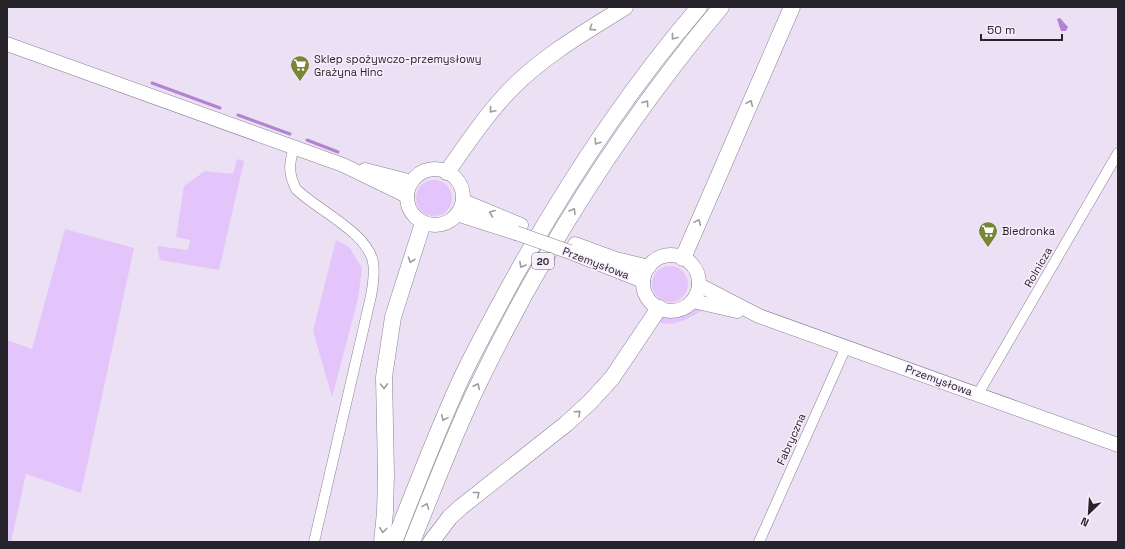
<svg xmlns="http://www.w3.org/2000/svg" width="1125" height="549" font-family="'Space Grotesk',sans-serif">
<rect width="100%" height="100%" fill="#ece0f4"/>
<g fill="#e4c5fb">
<polygon points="237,159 244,161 219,270 160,260 157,246 188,250 190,240 176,237 184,186 205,171 233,174"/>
<circle cx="434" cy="198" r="18"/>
<polygon points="65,229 134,248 81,493 26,474 11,542 7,542 7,340 32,349"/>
<polygon points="336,240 349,247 362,268 358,299 332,397 313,331"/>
<circle cx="670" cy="284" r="18"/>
<path d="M696 307 708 308C692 315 674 330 657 321L665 316 682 314Z"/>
</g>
<polygon fill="#b283d1" points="1060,18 1068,27 1066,31 1061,31 1057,19"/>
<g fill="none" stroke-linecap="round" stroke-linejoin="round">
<g stroke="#b283d1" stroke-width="3">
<polyline points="152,83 220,108"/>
<polyline points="238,115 290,134"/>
<polyline points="307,140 338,152"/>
</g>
<defs>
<g id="street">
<path d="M294 147C289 164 288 173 296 189 317 210 367 232 373 262 375 273 373 285 371 296L314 542"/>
<polyline points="978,394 1118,153"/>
<polyline points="759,542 846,347"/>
</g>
<g id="secondary">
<polyline points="7,44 343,165 407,196"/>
<circle cx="435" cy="197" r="28"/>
<polyline points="365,170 412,182"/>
<polyline points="463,201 521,225"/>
<polyline points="457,214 516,233"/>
<polyline points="575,244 616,259 649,267"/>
<polyline points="570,252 643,281"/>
<circle cx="671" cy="283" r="28"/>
<polyline points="699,285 759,316 1118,445"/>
<polyline points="693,301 737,311"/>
</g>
<g id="primary">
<path d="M447 172C468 142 488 112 514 86 546 54 587 31 625 7"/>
<polyline points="683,258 792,7"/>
<polyline points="382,542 385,512 386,474 384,377 393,317 423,223"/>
<path d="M394 542C415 488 436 434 460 381 477 345 496 311 515 276 568 181 628 90 699 7"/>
<path d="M412 542C433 490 453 437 477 387 543 250 624 123 721 7"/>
<polyline points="431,542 450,517 461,507 566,424 590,402 612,378 659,308"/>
</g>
</defs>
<use href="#street" stroke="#8a8092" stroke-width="11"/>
<use href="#secondary" stroke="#8a8092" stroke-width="15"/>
<use href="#primary" stroke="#8a8092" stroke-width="17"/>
<use href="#street" stroke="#fff" stroke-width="10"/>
<use href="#secondary" stroke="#fff" stroke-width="14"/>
<use href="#primary" stroke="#fff" stroke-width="16"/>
<defs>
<polyline id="secondary-bridge" points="516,233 570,252"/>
</defs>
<use href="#secondary-bridge" stroke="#8a8092" stroke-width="15" stroke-linecap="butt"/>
<use href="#secondary-bridge" stroke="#fff" stroke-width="14"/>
</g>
<defs><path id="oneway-chevron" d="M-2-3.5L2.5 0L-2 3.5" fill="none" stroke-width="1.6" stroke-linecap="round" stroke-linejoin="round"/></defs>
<g stroke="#9e9c9f">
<use href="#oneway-chevron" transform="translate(592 28) rotate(147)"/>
<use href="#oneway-chevron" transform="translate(674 37) rotate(128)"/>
<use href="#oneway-chevron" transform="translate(646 103) rotate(-55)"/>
<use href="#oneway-chevron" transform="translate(750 103) rotate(-66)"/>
<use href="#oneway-chevron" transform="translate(492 110) rotate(131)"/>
<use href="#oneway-chevron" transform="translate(597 142) rotate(123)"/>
<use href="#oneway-chevron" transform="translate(573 211) rotate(-59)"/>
<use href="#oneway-chevron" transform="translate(492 213) rotate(-158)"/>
<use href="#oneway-chevron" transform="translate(698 222) rotate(-66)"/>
<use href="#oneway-chevron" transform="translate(411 260) rotate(109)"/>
<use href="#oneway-chevron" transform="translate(522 265) rotate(119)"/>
<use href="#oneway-chevron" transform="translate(384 386) rotate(89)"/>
<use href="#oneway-chevron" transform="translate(477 386) rotate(-64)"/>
<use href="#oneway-chevron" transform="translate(578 413) rotate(-42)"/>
<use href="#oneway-chevron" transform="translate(444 418) rotate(114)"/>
<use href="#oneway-chevron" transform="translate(477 494) rotate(-39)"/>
<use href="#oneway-chevron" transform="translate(426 506) rotate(-69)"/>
<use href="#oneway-chevron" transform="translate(383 530) rotate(97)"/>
</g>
<defs>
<symbol id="supermarket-pin" viewBox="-11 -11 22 30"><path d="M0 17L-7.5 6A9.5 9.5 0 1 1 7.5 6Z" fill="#788735" stroke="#f8effe"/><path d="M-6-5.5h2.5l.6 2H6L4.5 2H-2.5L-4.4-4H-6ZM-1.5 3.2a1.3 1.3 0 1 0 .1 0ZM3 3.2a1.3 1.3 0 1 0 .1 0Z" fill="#fff"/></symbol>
</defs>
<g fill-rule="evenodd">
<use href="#supermarket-pin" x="289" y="54" width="22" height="30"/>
<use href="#supermarket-pin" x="977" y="220" width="22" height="30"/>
</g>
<g text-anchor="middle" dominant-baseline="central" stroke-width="3" stroke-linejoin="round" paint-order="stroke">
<rect fill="#f8effe" stroke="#66606a" stroke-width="1" x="532" y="253" width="22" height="16" rx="3"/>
<g font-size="10" font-weight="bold" fill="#27232a">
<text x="543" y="261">20</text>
</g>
<g font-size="11" fill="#27232a" stroke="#f8effe" text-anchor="start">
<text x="314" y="59">Sklep spożywczo-przemysłowy<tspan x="314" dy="13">Grażyna Hinc</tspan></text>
<text x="1002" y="231">Biedronka</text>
</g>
<g font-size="11" fill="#27232a" stroke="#f8effe">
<text transform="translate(596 263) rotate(21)">Przemysłowa</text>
<text transform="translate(1038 267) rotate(-60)">Rolnicza</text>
<text transform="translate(939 380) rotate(20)">Przemysłowa</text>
<text transform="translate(791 439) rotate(-66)">Fabryczna</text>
</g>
</g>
<rect width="1125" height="549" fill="none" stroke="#27232a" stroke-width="16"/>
<g transform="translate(1089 513) rotate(205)" stroke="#f8effe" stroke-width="3" paint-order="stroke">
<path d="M0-3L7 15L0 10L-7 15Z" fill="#27232a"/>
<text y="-6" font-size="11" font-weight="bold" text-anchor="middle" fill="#27232a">N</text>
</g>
<path d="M981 34v6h81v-6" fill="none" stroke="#27232a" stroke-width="2"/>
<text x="987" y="34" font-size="12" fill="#27232a" stroke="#f8effe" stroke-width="3" paint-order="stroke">50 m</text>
</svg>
